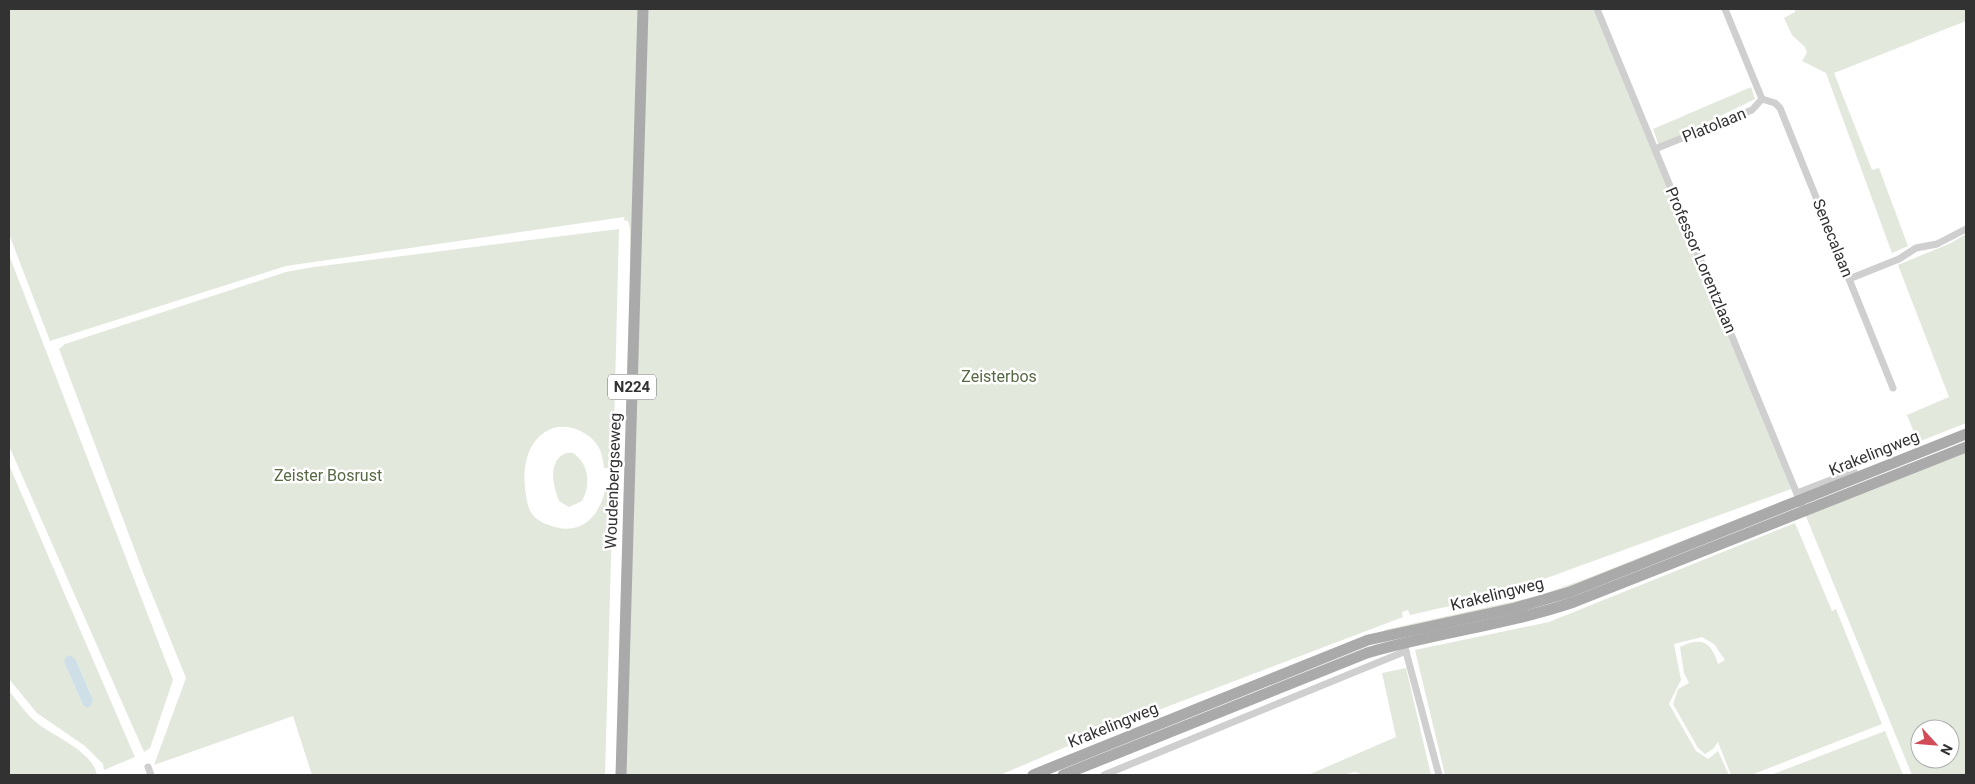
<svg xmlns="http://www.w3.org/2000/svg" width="1975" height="784" font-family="Roboto,sans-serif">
<rect width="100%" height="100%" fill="#fff"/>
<g fill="#e2e8dc" fill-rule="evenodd">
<polygon points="9,9 1596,9 1791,489 1503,594 1410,615 1408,610 1402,612 1403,617 1106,730 1000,775 625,775 629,487 630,229 628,221 624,220 624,217 286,266 50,341 9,234"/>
<polygon points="1795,9 1966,9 1966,21 1834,73 1872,170 1879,168 1908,246 1892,253 1826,73 1802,61 1807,53 1805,47 1792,35 1784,18 1795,12"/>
<polygon points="1751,87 1755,99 1659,146 1653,129"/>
<path d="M619 229 613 468H604C603 461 602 452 598 446 588 430 562 420 545 432 525 445 522 473 526 495 528 509 531 518 546 524 577 537 597 522 605 491L613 489 605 775H312L293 716 154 765 186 678 143 572 59 349 65 344 286 272 314 267Z"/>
<polygon points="1966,234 1966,423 1918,442 1907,415 1949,397 1898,265 1951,243"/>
<polygon points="9,255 173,680 150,748 144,752 9,446"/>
<path d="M1966 450V775H1912L1805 514ZM1920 729H1950V759H1920Z"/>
<path d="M566 453H573C589 464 591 484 582 501L569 507 559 501C553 486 547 461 566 453Z"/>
<path d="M9 465 134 755 135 757 104 770 103 764 85 746 37 713 9 679ZM76 660 93 700 91 706 87 708 83 705 64 662Z"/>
<polygon points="1790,498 1789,502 1540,599 1385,634 1384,630 1538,596 1588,578"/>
<path d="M1795 523 1832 611 1836 609 1882 724 1751 775H1731L1718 742 1713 749 1705 754 1698 748 1673 704 1678 689 1689 683 1684 673 1680 647C1701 637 1711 641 1718 664L1725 660 1714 644 1702 637 1674 644 1681 680 1669 704 1696 751 1708 759 1718 751 1729 775H1445L1415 650 1549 622Z"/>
<polygon points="1406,668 1431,775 1364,775 1355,772 1342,775 1308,775 1396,737 1382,673"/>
<path d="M9 691C18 702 26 714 37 723 55 737 93 752 97 775H9Z"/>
<polygon points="1885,731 1903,775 1771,775"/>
</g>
<polygon fill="#cedfe8" points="70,655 76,660 93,700 91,706 87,708 83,705 64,662 66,657"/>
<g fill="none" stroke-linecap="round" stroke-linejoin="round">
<g stroke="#cfcfcf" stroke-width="7">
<polyline points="1597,9 1804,511"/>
<polyline points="1762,99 1775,103 1780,108 1893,388"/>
<polyline points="1655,149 1752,110 1762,99 1725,9"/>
<polyline points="1849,279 1899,259 1916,248 1937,244 1966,229"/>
<polyline points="1797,493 1854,471"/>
<polyline points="1405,648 1439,775"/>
<polyline points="148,767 151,775"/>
<polyline points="1104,775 1406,651"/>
</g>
<g stroke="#aaa" stroke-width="11">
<polyline points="621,775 643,9"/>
<polyline points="1033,775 1368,640 1515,608 1570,592 1966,434"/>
<path d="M1063 775 1367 653C1435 633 1506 625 1574 602L1966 447"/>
</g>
</g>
<g text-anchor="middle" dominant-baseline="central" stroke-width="5" stroke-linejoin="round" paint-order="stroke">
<rect fill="#fff" stroke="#707070" stroke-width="1" x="608" y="374.5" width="48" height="25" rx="4"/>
<g font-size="15" font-weight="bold" fill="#323232">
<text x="632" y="387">N224</text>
</g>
<g font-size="16" fill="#323232" stroke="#fff">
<text transform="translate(1714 125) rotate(-22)">Platolaan</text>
<text transform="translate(1833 238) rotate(68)">Senecalaan</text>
<text transform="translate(1701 260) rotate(67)">Professor Lorentzlaan</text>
<text transform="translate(1874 453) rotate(-22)">Krakelingweg</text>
<text transform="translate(613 481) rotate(-88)">Woudenbergseweg</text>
<text transform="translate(1497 594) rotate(-14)">Krakelingweg</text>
<text transform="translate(1113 725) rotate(-22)">Krakelingweg</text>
</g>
<g font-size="16" fill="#566944" stroke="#fff">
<text x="999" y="376">Zeisterbos</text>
<text x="328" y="475">Zeister Bosrust</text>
</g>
</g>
<rect width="1975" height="784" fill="none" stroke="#323232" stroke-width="20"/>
<g transform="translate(1935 744) rotate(116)"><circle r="24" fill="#ffffff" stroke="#adadad"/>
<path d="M0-4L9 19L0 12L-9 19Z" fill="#d14c57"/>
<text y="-8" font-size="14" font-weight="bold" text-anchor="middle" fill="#323232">N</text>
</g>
</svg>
